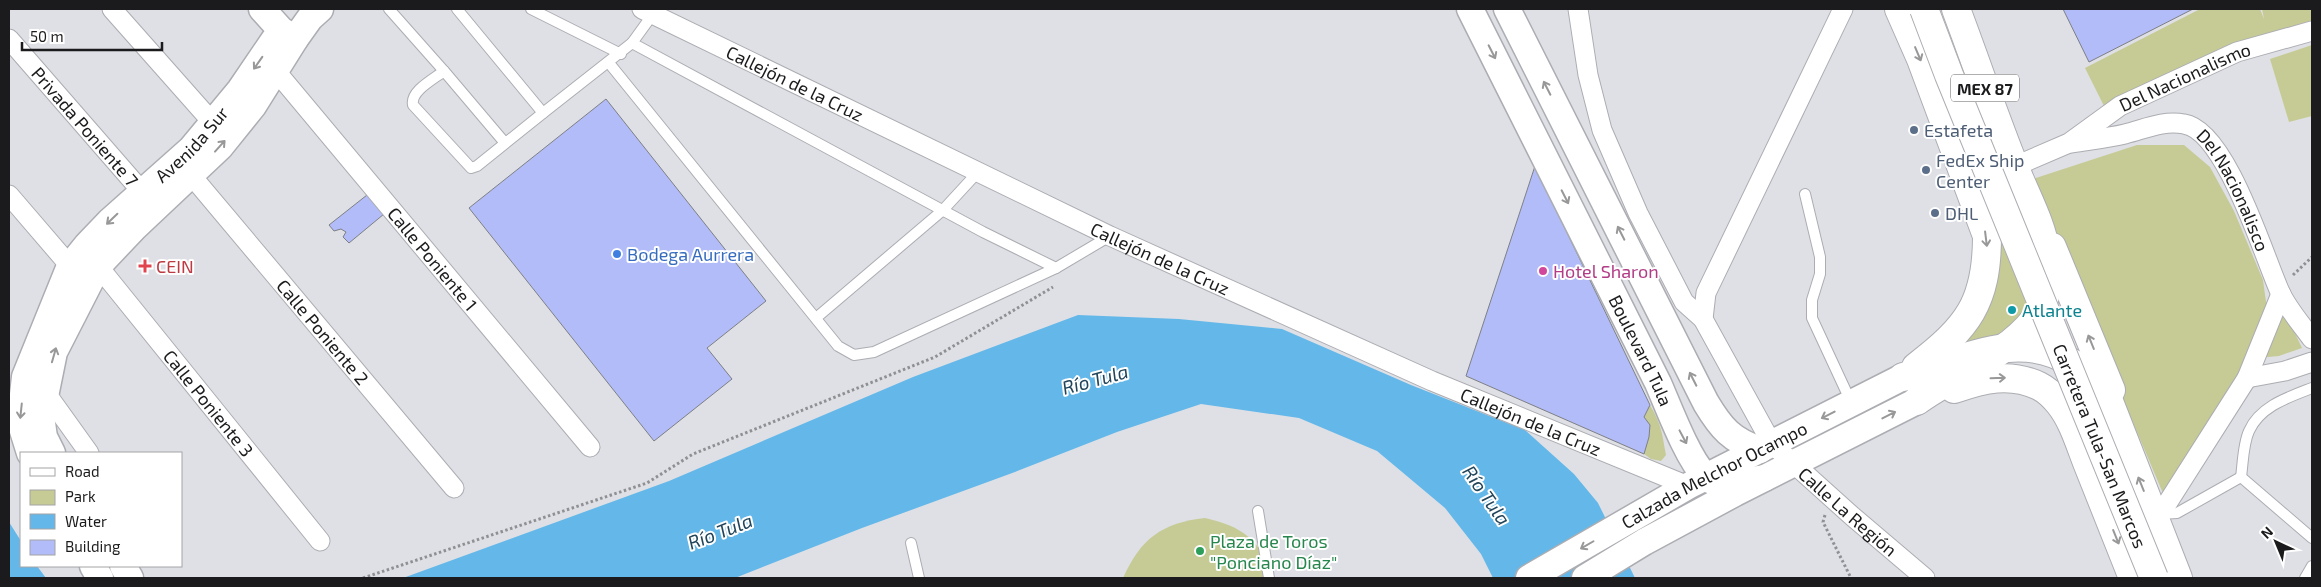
<svg xmlns="http://www.w3.org/2000/svg" width="2321" height="587" font-family="'Exo 2',sans-serif">
<rect width="100%" height="100%" fill="#dfe0e5"/>
<g fill="#c6cb95">
<polygon points="2200,9 2260,9 2264,19 2262,9 2312,9 2312,29 2109,116 2085,68"/>
<polygon points="2312,45 2312,116 2289,122 2270,59"/>
<polygon points="2137,145 2184,145 2210,167 2234,211 2263,280 2267,309 2236,380 2165,498 2030,180"/>
<polygon points="1993,218 2036,294 2008,336 1950,353"/>
<polygon points="2280,312 2293,329 2302,348 2279,356 2257,358"/>
<path d="M1650 405C1662 426 1662 433 1666 455L1661 461 1651 459 1644 454 1649 437 1650 426 1644 417Z"/>
<path d="M1205 518C1245 527 1260 541 1274 578H1123C1141 538 1162 523 1205 518Z"/>
</g>
<g fill="#64b8e9">
<polygon points="1078,315 1179,319 1282,329 1411,385 1525,430 1574,474 1598,503 1635,578 1493,578 1481,554 1445,508 1377,451 1299,418 1201,404 1117,432 1015,472 862,528 735,578 403,578 669,481 913,377"/>
<polygon points="9,522 21,541 21,566 37,566 46,578 9,578"/>
</g>
<g fill="#b1bcf9" stroke="#7e7f84">
<polygon points="2063,9 2193,9 2089,62"/>
<polygon points="606,99 766,301 707,348 732,379 654,441 469,208"/>
<polygon points="1535,166 1650,405 1644,417 1650,425 1649,437 1644,454 1466,376"/>
<polygon points="367,195 384,214 349,243 343,237 346,232 341,229 334,231 329,225"/>
</g>
<g fill="none" stroke-linecap="round" stroke-linejoin="round">
<defs>
<g id="lane">
<polyline points="389,9 444,71"/>
<polyline points="457,9 543,113 632,43"/>
<polyline points="531,9 621,54"/>
<polyline points="653,14 632,43 983,232 1056,268"/>
<polyline points="609,63 838,346 854,355 874,352 1056,268 1110,236"/>
<path d="M505 143 444 71C434 79 410 91 413 105L471 168 477 166 543 113"/>
<polyline points="1805,194 1820,257 1820,274 1812,300 1812,318 1851,402"/>
<polyline points="816,318 943,210 978,172"/>
<path d="M2241 477C2243 463 2243 444 2249 431 2260 406 2289 397 2312 388"/>
<polyline points="2241,477 2312,538"/>
<polyline points="1258,511 1269,578"/>
<polyline points="2160,514 2177,513 2241,477"/>
<polyline points="911,543 919,578"/>
<polyline points="2305,578 2312,566"/>
</g>
<g id="street">
<polyline points="112,9 213,123"/>
<path id="s1" d="M642 9 1110 236 1432 381 1688 486"/>
<path id="s2" d="M1578 9 1588 75 1602 130 1638 213 1684 302 1703 319 1772 444 1852 516 1925 578"/>
<path id="s3" d="M9 39 151 202"/>
<path id="s4" d="M275 70 590 447"/>
<path id="s5" d="M2072 143C2090 140 2108 138 2125 134 2145 129 2163 120 2184 124 2226 130 2264 257 2280 292 2287 308 2302 325 2312 339"/>
<path id="s6" d="M2004 171 2069 143 2120 106 2237 52 2312 31"/>
<path id="s7" d="M191 175 454 488"/>
<polyline points="9,195 70,266"/>
<path id="s8" d="M98 266 320 541"/>
<polyline points="1703,319 1706,293 1843,9"/>
<polyline points="2247,378 2285,371 2312,362"/>
<polyline points="40,389 46,393 89,453"/>
<polyline points="2156,521 2247,378 2281,294"/>
</g>
<g id="secondary">
<polyline points="262,9 281,30 295,39"/>
<path id="s9" d="M1470 9 1658 383C1669 408 1687 457 1705 476 1708 479 1714 482 1718 483 1732 487 1750 480 1764 478"/>
<path d="M1507 9 1706 403C1721 428 1731 440 1760 450"/>
<path id="s10" d="M30 453 20 421 25 377 70 266 87 245 110 221 191 149 240 90 274 40"/>
<polyline points="52,453 44,437 41,416 54,352 98,266 134,228 220,147 253,106 295,39 310,18 320,9"/>
<polyline points="93,566 100,578"/>
<polyline points="123,566 130,578"/>
<path id="s11" d="M1529 578 1688 486 1903 377"/>
<polyline points="1585,578 1644,542 1735,493 1917,401"/>
</g>
<g id="primary">
<path d="M1899 9 1921 59 1987 236C1987 303 1968 327 1916 367"/>
<polyline points="2052,247 2111,390"/>
<path d="M1903 377C1959 363 2016 327 2072 363 2091 376 2099 383 2110 404L2178 578"/>
<path d="M1954 389C1983 379 2010 372 2039 386 2047 390 2054 397 2059 403 2073 420 2080 445 2088 465 2103 503 2118 541 2133 578"/>
<path d="M1917 401C1955 373 2006 357 2035 319 2048 302 2049 274 2046 253 2042 224 2026 196 2015 168 1994 116 1976 62 1956 9"/>
</g>
</defs>
<use href="#lane" stroke="#acadb2" stroke-width="12"/>
<use href="#street" stroke="#acadb2" stroke-width="21"/>
<use href="#secondary" stroke="#acadb2" stroke-width="29"/>
<use href="#primary" stroke="#acadb2" stroke-width="30"/>
<g stroke="#8f9094" stroke-width="3" stroke-dasharray="2.5 2.5" stroke-linecap="butt">
<polyline points="2293,275 2312,257"/>
<polyline points="1825,515 1823,522 1851,578"/>
<polyline points="363,578 647,483 693,454 935,357 1053,287"/>
</g>
<use href="#lane" stroke="#fff" stroke-width="10"/>
<use href="#street" stroke="#fff" stroke-width="19"/>
<use href="#secondary" stroke="#fff" stroke-width="26"/>
<use href="#primary" stroke="#fff" stroke-width="28"/>
<defs>
<g id="primary-bridge">
<path id="s12" d="M1924 9 1949 75 2154 578"/>
</g>
</defs>
<use href="#primary-bridge" stroke="#acadb2" stroke-width="30" stroke-linecap="butt"/>
<use href="#primary-bridge" stroke="#fff" stroke-width="28"/>
</g>
<defs><path id="oneway-shaft" d="M-6 0H5M1.5-3L5.5 0L1.5 3" fill="none" stroke-width="1.6" stroke-linecap="round" stroke-linejoin="round" transform="scale(1.25)"/></defs>
<g stroke="#989899">
<use href="#oneway-shaft" transform="translate(1492 52) rotate(63)"/>
<use href="#oneway-shaft" transform="translate(1918 54) rotate(67)"/>
<use href="#oneway-shaft" transform="translate(258 63) rotate(125)"/>
<use href="#oneway-shaft" transform="translate(1547 88) rotate(-117)"/>
<use href="#oneway-shaft" transform="translate(220 146) rotate(-48)"/>
<use href="#oneway-shaft" transform="translate(1565 197) rotate(63)"/>
<use href="#oneway-shaft" transform="translate(112 219) rotate(136)"/>
<use href="#oneway-shaft" transform="translate(1621 233) rotate(-117)"/>
<use href="#oneway-shaft" transform="translate(1986 239) rotate(83)"/>
<use href="#oneway-shaft" transform="translate(2091 342) rotate(-112)"/>
<use href="#oneway-shaft" transform="translate(54 355) rotate(-74)"/>
<use href="#oneway-shaft" transform="translate(1998 378) rotate(-2)"/>
<use href="#oneway-shaft" transform="translate(1693 379) rotate(-117)"/>
<use href="#oneway-shaft" transform="translate(21 411) rotate(96)"/>
<use href="#oneway-shaft" transform="translate(1828 415) rotate(153)"/>
<use href="#oneway-shaft" transform="translate(1889 415) rotate(-27)"/>
<use href="#oneway-shaft" transform="translate(1683 437) rotate(62)"/>
<use href="#oneway-shaft" transform="translate(2141 484) rotate(-112)"/>
<use href="#oneway-shaft" transform="translate(2116 537) rotate(68)"/>
<use href="#oneway-shaft" transform="translate(1587 545) rotate(150)"/>
</g>
<g fill="#5c6f8a" stroke="#fff" stroke-width="2">
<circle cx="1914" cy="130" r="5"/>
<circle cx="1926" cy="170" r="5"/>
<circle cx="1935" cy="213" r="5"/>
</g>
<circle fill="#3f7fe0" stroke="#fff" stroke-width="2" cx="617" cy="254" r="5"/>
<path fill="#e0444e" stroke="#fff" stroke-width="2" d="M142.5 258.5h5v5h5v5h-5v5h-5v-5h-5v-5h5z"/>
<circle fill="#d1479c" stroke="#fff" stroke-width="2" cx="1543" cy="271" r="5"/>
<circle fill="#0f9aa8" stroke="#fff" stroke-width="2" cx="2012" cy="310" r="5"/>
<circle fill="#2e9e5b" stroke="#fff" stroke-width="2" cx="1200" cy="551" r="5"/>
<g text-anchor="middle" dominant-baseline="central" stroke-width="4" stroke-linejoin="round" paint-order="stroke">
<rect fill="#fff" stroke="#5f5f61" stroke-width="1" x="1951" y="74.5" width="68" height="27" rx="4"/>
<g font-size="16" font-weight="bold" fill="#1b1b1d">
<text x="1985" y="88">MEX 87</text>
</g>
<g font-size="18" fill="#1b1b1d" stroke="#fff">
<text stroke="none"><textPath href="#s6" startOffset="205">Del Nacionalismo</textPath></text>
<text stroke="none"><textPath href="#s1" startOffset="170">Callejón de la Cruz</textPath></text>
<text stroke="none"><textPath href="#s3" startOffset="116">Privada Poniente 7</textPath></text>
<text stroke="none"><textPath href="#s10" startOffset="370">Avenida Sur</textPath></text>
<text stroke="none"><textPath href="#s5" startOffset="200">Del Nacionalisco</textPath></text>
<text stroke="none"><textPath href="#s4" startOffset="246">Calle Poniente 1</textPath></text>
<text stroke="none"><textPath href="#s1" startOffset="575">Callejón de la Cruz</textPath></text>
<text stroke="none"><textPath href="#s7" startOffset="205">Calle Poniente 2</textPath></text>
<text stroke="none"><textPath href="#s9" startOffset="382">Boulevard Tula</textPath></text>
<text stroke="none"><textPath href="#s8" startOffset="176">Calle Poniente 3</textPath></text>
<text stroke="none"><textPath href="#s1" startOffset="980">Callejón de la Cruz</textPath></text>
<text stroke="none"><textPath href="#s12" startOffset="471">Carretera Tula-San Marcos</textPath></text>
<text stroke="none"><textPath href="#s11" startOffset="212">Calzada Melchor Ocampo</textPath></text>
<text stroke="none"><textPath href="#s2" startOffset="584">Calle La Región</textPath></text>
</g>
<g font-size="18" fill="#4e5e75" stroke="#fff" text-anchor="start">
<text x="1924" y="130">Estafeta</text>
<text x="1936" y="160">FedEx Ship<tspan x="1936" dy="21">Center</tspan></text>
<text x="1945" y="213">DHL</text>
</g>
<g font-size="18" fill="#366cbe" stroke="#fff" text-anchor="start">
<text x="627" y="254">Bodega Aurrera</text>
</g>
<g font-size="18" fill="#be3a42" stroke="#fff" text-anchor="start">
<text x="156" y="266">CEIN</text>
</g>
<g font-size="18" fill="#b23c85" stroke="#fff" text-anchor="start">
<text x="1553" y="271">Hotel Sharon</text>
</g>
<g font-size="18" fill="#0d838f" stroke="#fff" text-anchor="start">
<text x="2022" y="310">Atlante</text>
</g>
<g font-size="18" fill="#27864d" stroke="#fff" text-anchor="start">
<text x="1210" y="541">Plaza de Toros<tspan x="1210" dy="21">"Ponciano Díaz"</tspan></text>
</g>
<g font-size="19" font-style="italic" fill="#21455a" stroke="#fff">
<text transform="translate(1095 379) rotate(-15)">Río Tula</text>
<text transform="translate(1487 495) rotate(55)">Río Tula</text>
<text transform="translate(720 531) rotate(-21)">Río Tula</text>
</g>
</g>
<rect width="2321" height="587" fill="none" stroke="#1b1b1d" stroke-width="20"/>
<rect x="20" y="452" width="162" height="115" fill="#ffffff" stroke="#a4a4a5"/>
<rect x="30" y="468" width="25" height="8" fill="#ffffff" stroke="#a4a4a5"/>
<text x="65" y="477" font-size="15" fill="#1b1b1d">Road</text>
<rect x="30" y="490" width="25" height="15" fill="#c6cb95" stroke="#a4a4a5"/>
<text x="65" y="502" font-size="15" fill="#1b1b1d">Park</text>
<rect x="30" y="514" width="25" height="15" fill="#64b8e9" stroke="#a4a4a5"/>
<text x="65" y="527" font-size="15" fill="#1b1b1d">Water</text>
<rect x="30" y="540" width="25" height="15" fill="#b1bcf9" stroke="#a4a4a5"/>
<text x="65" y="552" font-size="15" fill="#1b1b1d">Building</text>
<g transform="translate(2276 542) rotate(316)" stroke="#ffffff" stroke-width="4" paint-order="stroke">
<path d="M0-4L9 19L0 12L-9 19Z" fill="#1b1b1d"/>
<text y="-8" font-size="14" font-weight="bold" text-anchor="middle" fill="#1b1b1d">N</text>
</g>
<path d="M22 42v8h140v-8" fill="none" stroke="#1b1b1d" stroke-width="2.5"/>
<text x="30" y="42" font-size="15" fill="#1b1b1d" stroke="#ffffff" stroke-width="4" paint-order="stroke">50 m</text>
</svg>
